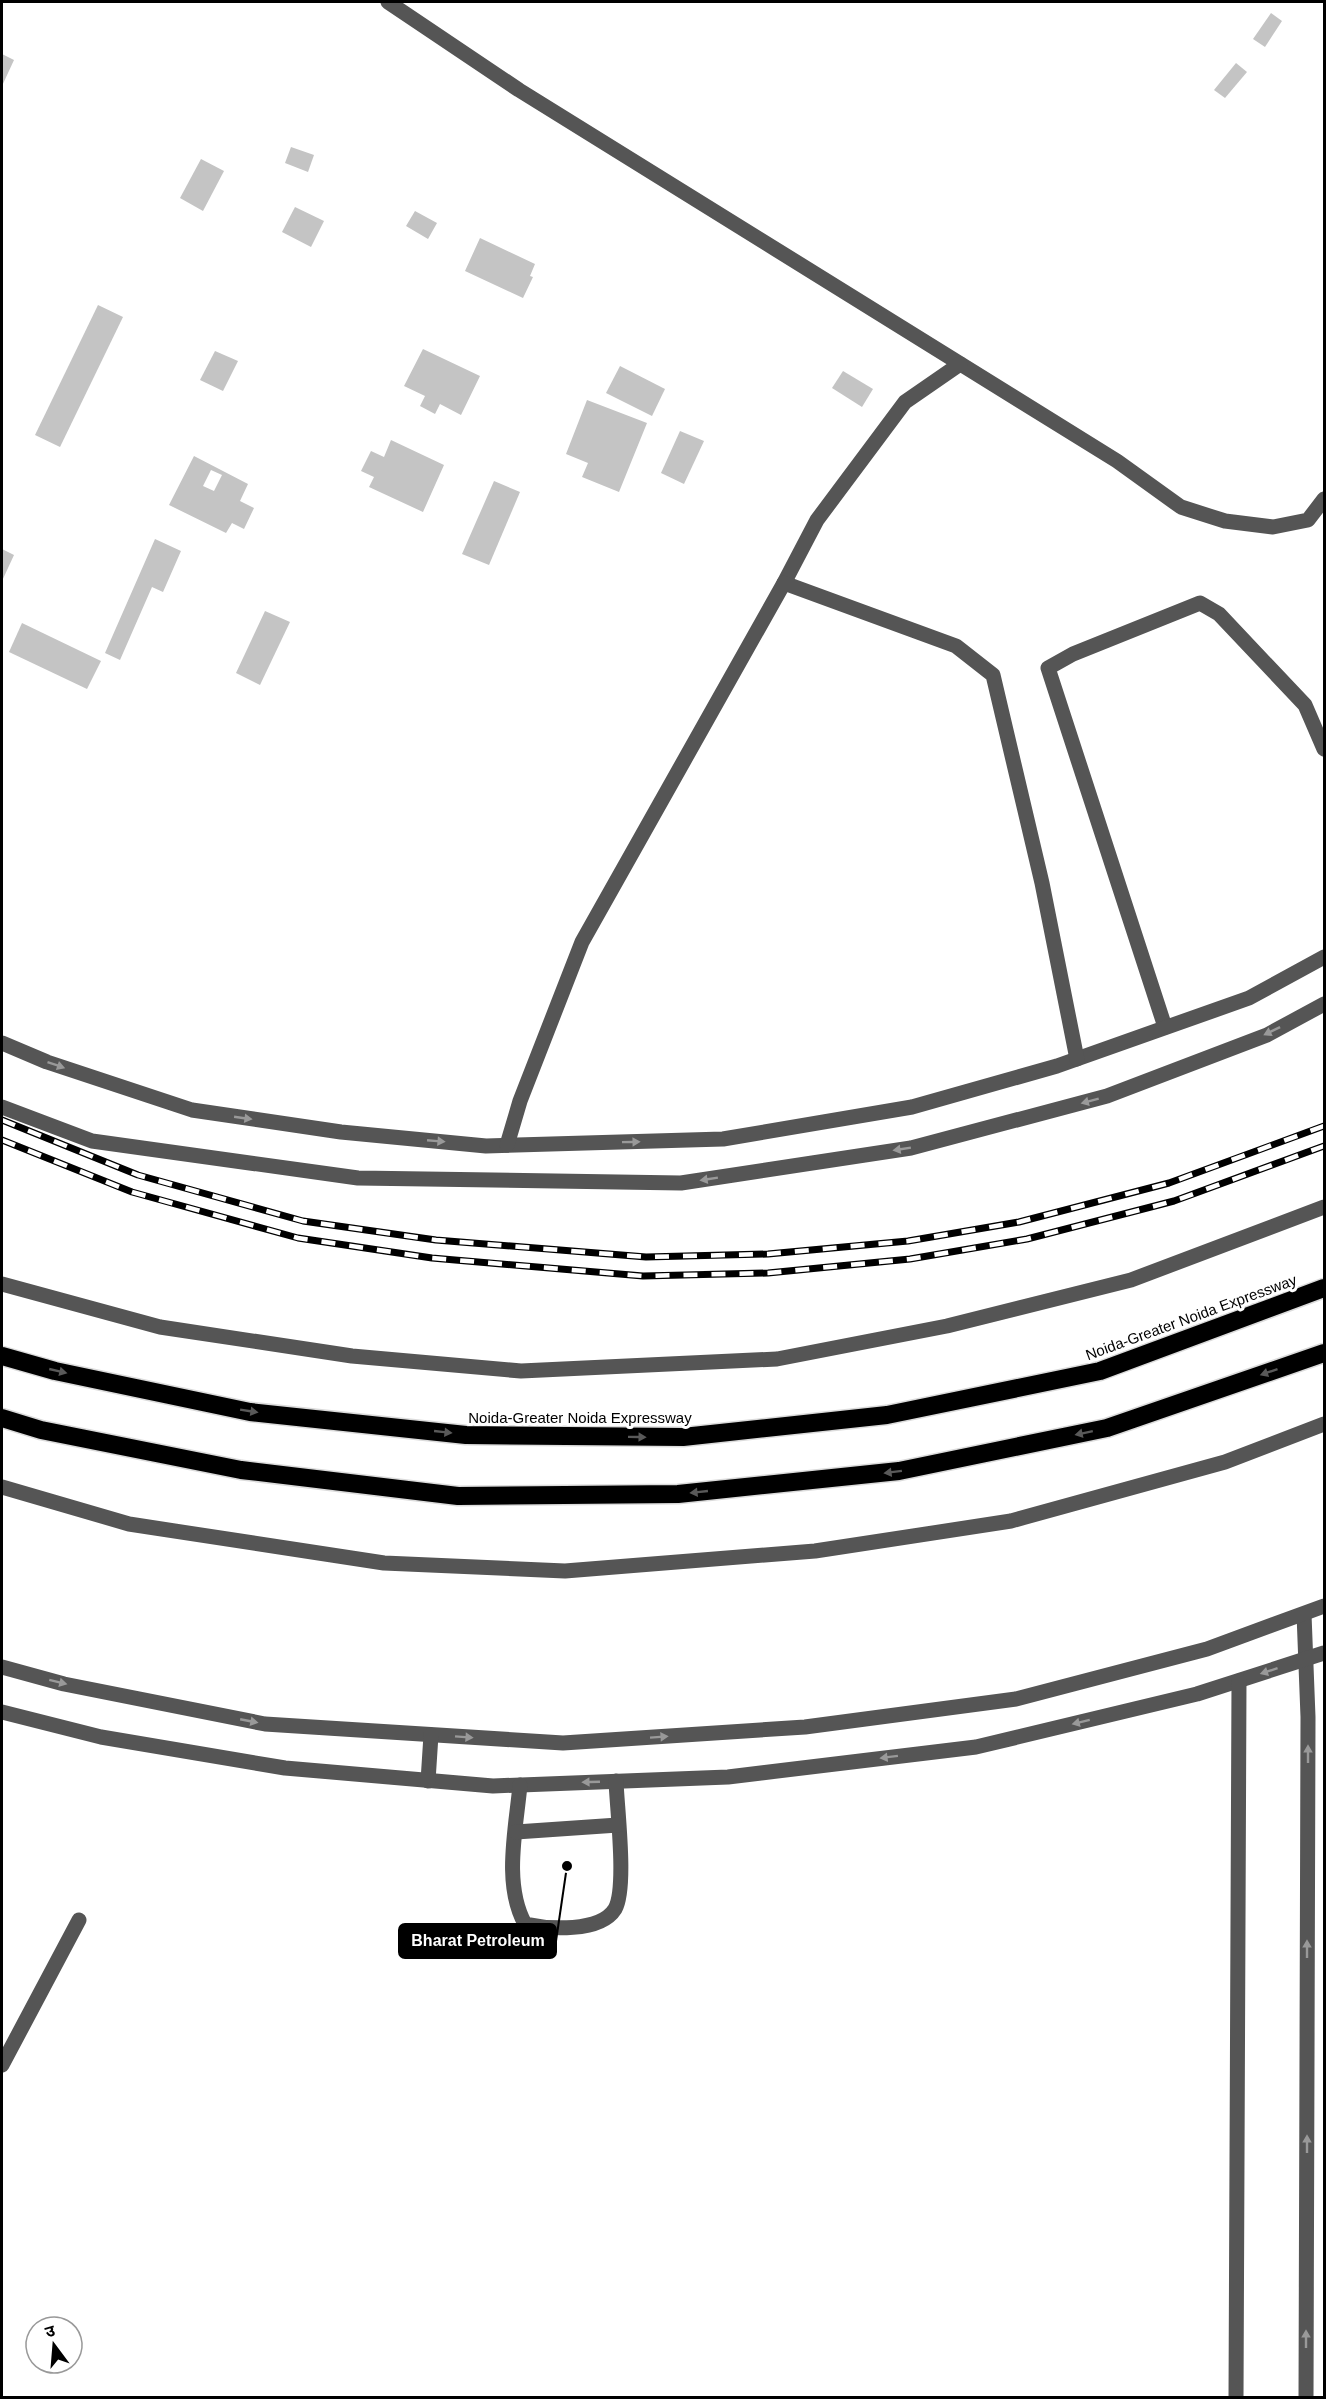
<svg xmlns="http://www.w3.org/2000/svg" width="1326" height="2399" font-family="Helvetica,'Noto Sans Devanagari',sans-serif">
<rect width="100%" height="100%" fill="#fff"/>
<g fill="#c4c4c4" fill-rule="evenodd">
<polygon points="1271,13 1282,21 1265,47 1253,39"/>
<polygon points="2,54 14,60 2,86"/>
<polygon points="1236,63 1247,72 1225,98 1214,90"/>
<polygon points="291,147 314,155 308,172 285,163"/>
<polygon points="201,159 224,171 203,211 180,198"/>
<polygon points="295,207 324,221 311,247 282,232"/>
<polygon points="415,211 437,223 428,239 406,226"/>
<polygon points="480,238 535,264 530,276 533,277 523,298 465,271"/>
<polygon points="98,305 123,317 60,447 35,435"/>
<polygon points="423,349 480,376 461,415 440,404 435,414 420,406 425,396 404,386"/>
<polygon points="215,351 238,361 223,391 200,380"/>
<polygon points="620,366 665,389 652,416 606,393"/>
<polygon points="843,371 873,389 862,407 832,388"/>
<polygon points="587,400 647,423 619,492 582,477 588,463 566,454"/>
<polygon points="680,431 704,441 684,484 661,473"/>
<polygon points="391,440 444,465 423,512 369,487 374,477 361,471 371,451 384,457"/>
<path d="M194 456 248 484 240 501 254 508 244 529 232 523 226 533 169 505ZM211 470 222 475 214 491 203 486Z"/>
<polygon points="494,481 520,492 489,565 462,554"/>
<polygon points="155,539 181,551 163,592 152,587 120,660 105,653"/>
<polygon points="2,549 14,555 2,581"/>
<polygon points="265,611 290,622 260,685 236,673"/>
<polygon points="22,623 101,661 87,689 9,652"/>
</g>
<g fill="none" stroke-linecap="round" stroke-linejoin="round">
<defs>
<g id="highway">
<polyline points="2,1356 55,1371 250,1412 466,1435 683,1437 887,1415 1100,1371 1324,1288"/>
<polyline points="2,1418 41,1430 241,1470 458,1496 678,1494 899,1471 1107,1428 1324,1353"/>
</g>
</defs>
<use href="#highway" stroke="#dbdbdb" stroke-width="21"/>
<g stroke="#555" stroke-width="15">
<polyline points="388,2 519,90 1117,461 1181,507 1225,521 1273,527 1308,520 1324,499"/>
<polyline points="784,583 817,520 905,402 960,364"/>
<polyline points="1165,1027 1048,668 1073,654 1200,603 1219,614 1305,705 1324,749"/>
<polyline points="2,1043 47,1062 192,1110 341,1132 486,1146 723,1139 912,1107 1057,1066 1249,998 1324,957"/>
<polyline points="2,1107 92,1141 358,1178 681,1183 911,1148 1107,1096 1267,1035 1324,1004"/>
<polyline points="507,1145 520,1101 582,942 784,583 956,646 993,675 1042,883 1077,1059"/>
<polyline points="2,1284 160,1327 352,1356 521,1371 777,1359 947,1326 1131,1280 1324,1207"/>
<polyline points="2,1487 129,1524 384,1563 565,1571 815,1551 1011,1521 1225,1462 1324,1424"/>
<polyline points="1304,1614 1308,1717 1306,2398"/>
<polyline points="2,1667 64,1684 265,1724 563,1743 805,1727 1016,1699 1207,1649 1324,1606"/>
<polyline points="2,1712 101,1737 285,1768 493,1786 728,1777 976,1747 1197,1694 1324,1653"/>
<polyline points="428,1781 431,1735"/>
<path d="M520 1785C516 1829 503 1884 525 1924 548 1929 600 1933 615 1909 627 1888 617 1809 616 1781"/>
<polyline points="516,1832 618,1825"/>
<polyline points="2,2065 79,1920"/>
<polyline points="1236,2398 1239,1681"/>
</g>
<use href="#highway" stroke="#000" stroke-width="18"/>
<defs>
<g id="rail">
<polyline points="2,1120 138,1175 303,1221 436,1240 646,1257 768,1254 908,1241 1019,1222 1169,1183 1324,1126"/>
<polyline points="2,1140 132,1192 298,1238 432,1258 643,1276 768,1273 910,1259 1027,1239 1174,1201 1324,1146"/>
</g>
</defs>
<use href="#rail" stroke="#000" stroke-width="7"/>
<use href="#rail" stroke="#fff" stroke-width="4.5" stroke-dasharray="14" stroke-linecap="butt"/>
</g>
<defs><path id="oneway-solid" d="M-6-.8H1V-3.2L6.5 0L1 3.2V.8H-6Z" transform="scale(1.5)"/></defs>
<g fill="#999">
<use href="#oneway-solid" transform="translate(1272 1031) rotate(154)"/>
<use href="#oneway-solid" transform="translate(56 1065) rotate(19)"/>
<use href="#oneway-solid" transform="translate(1090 1101) rotate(165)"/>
<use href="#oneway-solid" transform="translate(243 1118) rotate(8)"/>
<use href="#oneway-solid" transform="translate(436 1141) rotate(5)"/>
<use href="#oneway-solid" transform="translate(631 1142) rotate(-1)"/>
<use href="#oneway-solid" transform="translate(902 1149) rotate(171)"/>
<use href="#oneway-solid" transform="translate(709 1179) rotate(171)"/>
<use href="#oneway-solid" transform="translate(1269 1671) rotate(162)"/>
<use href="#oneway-solid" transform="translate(58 1682) rotate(14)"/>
<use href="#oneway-solid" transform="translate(249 1721) rotate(11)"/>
<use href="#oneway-solid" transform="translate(1081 1722) rotate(166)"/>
<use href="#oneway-solid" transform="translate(464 1737) rotate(4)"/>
<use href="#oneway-solid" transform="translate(659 1737) rotate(-4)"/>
<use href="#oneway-solid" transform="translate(1308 1754) rotate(-90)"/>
<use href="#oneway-solid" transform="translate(889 1757) rotate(173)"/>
<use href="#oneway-solid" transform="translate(591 1782) rotate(178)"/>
<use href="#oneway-solid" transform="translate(1307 1949) rotate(-90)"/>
<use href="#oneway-solid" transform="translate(1307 2144) rotate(-90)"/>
<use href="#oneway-solid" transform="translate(1306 2339) rotate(-90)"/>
</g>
<g fill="#595959">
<use href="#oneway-solid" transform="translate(58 1371) rotate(13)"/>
<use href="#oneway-solid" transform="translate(1269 1372) rotate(161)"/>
<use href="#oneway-solid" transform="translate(249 1411) rotate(9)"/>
<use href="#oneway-solid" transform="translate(443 1432) rotate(6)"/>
<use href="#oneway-solid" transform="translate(1084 1433) rotate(168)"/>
<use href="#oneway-solid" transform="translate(637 1437) rotate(1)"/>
<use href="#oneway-solid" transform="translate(893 1472) rotate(173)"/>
<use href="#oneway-solid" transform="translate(699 1492) rotate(174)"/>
</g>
<g text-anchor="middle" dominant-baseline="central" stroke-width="6" stroke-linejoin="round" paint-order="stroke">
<g font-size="15" fill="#000" stroke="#fff">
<text transform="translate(1191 1317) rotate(-20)">Noida-Greater Noida Expressway</text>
<text x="580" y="1417">Noida-Greater Noida Expressway</text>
</g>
</g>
<path fill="none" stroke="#000" stroke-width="2" d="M567 1866L556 1941"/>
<circle fill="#000" stroke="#fff" stroke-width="2" cx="567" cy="1866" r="6"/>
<rect fill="#000" stroke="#000" stroke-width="2" x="399" y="1924" width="157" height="34" rx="6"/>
<g font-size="16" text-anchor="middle" font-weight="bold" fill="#fff">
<text x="478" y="1946">Bharat Petroleum</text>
</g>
<rect width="1326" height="2399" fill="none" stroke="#000000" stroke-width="6"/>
<g transform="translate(54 2345) rotate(344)"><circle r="28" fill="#ffffff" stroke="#999999" stroke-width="1.5"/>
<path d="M0-4.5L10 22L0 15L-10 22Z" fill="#000000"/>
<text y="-9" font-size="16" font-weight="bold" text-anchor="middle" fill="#000000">उ</text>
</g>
</svg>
